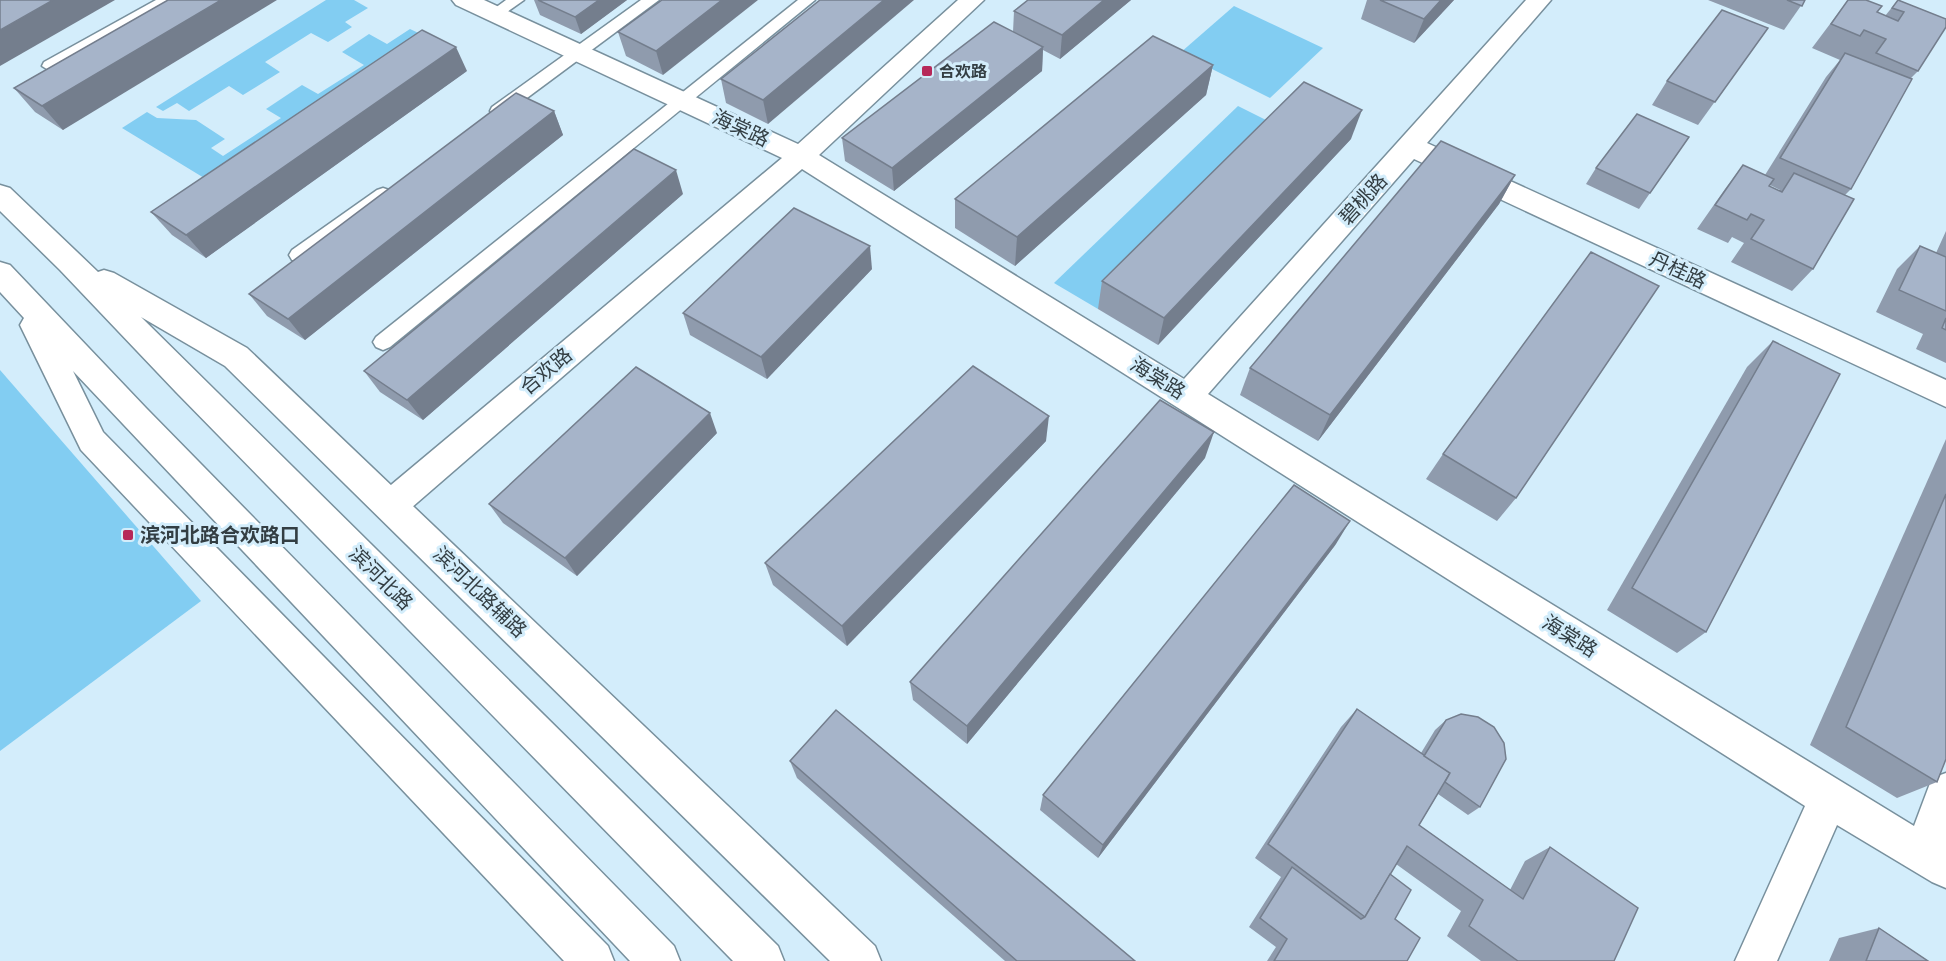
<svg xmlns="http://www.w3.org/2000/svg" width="1946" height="961" font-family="'Fira Sans Condensed','Noto Sans SC',sans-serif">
<rect width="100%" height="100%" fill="#d3edfb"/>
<g fill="#82cdf2">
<polygon points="326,0 354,0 368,8 345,22 352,27 328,42 311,33 265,62 280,72 243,95 229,86 189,111 177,103 163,111 156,107"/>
<polygon points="1234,6 1323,48 1270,98 1180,53"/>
<polygon points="410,29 429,38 214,184 122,128 147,112 157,118 196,120 225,139 211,148 223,156 281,118 266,109 302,85 318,94 364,65 342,52 369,34 387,44"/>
<polygon points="1238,106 1280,127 1098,309 1054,283"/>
<polygon points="0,370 201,601 0,751"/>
</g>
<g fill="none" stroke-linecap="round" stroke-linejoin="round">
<defs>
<g id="service">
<polygon points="156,0 175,0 56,70 50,71 42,66 44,62"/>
<polygon points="506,0 524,0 500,17 490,17 487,14"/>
<polygon points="641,0 659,0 504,115 492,115 490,111 492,107"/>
<polygon points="798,0 815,0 390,347 383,350 376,347 373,342 376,337"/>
<polygon points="383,188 389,190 392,194 389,198 304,260 298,262 292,260 289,255 292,250 377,190"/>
</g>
<polygon id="minor" points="452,0 484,0 798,144 958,0 984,0 819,155 1184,379 1526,0 1551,0 1427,143 1946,380 1946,407 1414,159 1208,394 1914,826 1932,778 1946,773 1946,888 1932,882 1837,825 1777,961 1735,961 1805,806 802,169 403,515 391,519 379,515 374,505 379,495 782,158 456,5"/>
<g id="secondary">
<polygon points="0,185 10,188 98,272 104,270 114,273 247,348 875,946 881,961 830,961 225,366 141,317 778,946 784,961 733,961 176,392 60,270 0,211"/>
<polygon points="0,262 10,265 146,408 674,946 680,961 630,961 73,371 103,432 608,946 614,961 564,961 81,450 20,325 24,318 0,292"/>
</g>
</defs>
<use href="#service" stroke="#78909d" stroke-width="3"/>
<use href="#minor" stroke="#78909d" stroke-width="3"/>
<use href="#secondary" stroke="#78909d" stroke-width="3"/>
<use href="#service" fill="#fff" fill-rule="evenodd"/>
<use href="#minor" fill="#fff" fill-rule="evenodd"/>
<use href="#secondary" fill="#fff" fill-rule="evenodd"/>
</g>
<g fill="#8f9bad" fill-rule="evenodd">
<polygon points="168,0 63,130 35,112 14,88"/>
<polygon points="534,0 627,0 581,34 540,15"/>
<polygon points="662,0 663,75 626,56 618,32"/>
<polygon points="820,0 768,124 726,103 721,79"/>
<polygon points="1028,0 1131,0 1060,59 1043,50 1042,71 894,191 845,161 842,138 1013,32 1014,11"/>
<polygon points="1367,0 1454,0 1414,43 1361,19"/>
<polygon points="1708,0 1805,0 1784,30"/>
<path d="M1848 0 1885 16 1898 0 1946 19 1918 71 1911 78 1851 189 1845 195 1813 269 1792 291 1731 262 1744 243 1732 237 1728 243 1697 229 1725 189 1743 165 1765 175 1826 77 1840 60 1812 48ZM1770 185 1780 190 1779 191 1769 186Z"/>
<polygon points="1768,28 1698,125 1652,105 1667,81"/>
<polygon points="1213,65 1206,95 1015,266 955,228 955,199"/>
<polygon points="467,71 206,258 172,235 151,212"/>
<polygon points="554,111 563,135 305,340 267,316 249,294"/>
<polygon points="1351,139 1158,345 1098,309 1102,281"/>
<polygon points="1596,168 1650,193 1639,209 1586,184"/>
<polygon points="1515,175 1499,204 1318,441 1240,395 1250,368"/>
<polygon points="683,194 423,420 380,392 364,371"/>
<polygon points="1946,231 1946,363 1916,349 1923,334 1876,312 1897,269 1920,246 1936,253"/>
<polygon points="872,269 767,379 690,335 683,313"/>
<polygon points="1773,341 1706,632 1677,653 1607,610 1747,367"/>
<polygon points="717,433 577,576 503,523 489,504"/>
<polygon points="1946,439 1946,759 1937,782 1897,798 1810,745"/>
<polygon points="1046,441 847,646 773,585 765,563"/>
<polygon points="1443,454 1516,498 1497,521 1426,479"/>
<polygon points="1205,458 967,744 913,700 910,682"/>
<polygon points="1336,544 1098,858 1040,810 1043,795"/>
<polygon points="1357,709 1421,753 1435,730 1446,720 1480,807 1468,815 1438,794 1419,825 1510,890 1525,861 1550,847 1614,961 1481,961 1447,936 1461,911 1396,864 1390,874 1395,919 1407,961 1267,961 1276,947 1249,927 1281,877 1255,858 1341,727"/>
<polygon points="790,761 1135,961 1005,961 797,778"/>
<polygon points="1879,928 1928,961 1829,961 1839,938"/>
</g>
<g fill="#747e8d">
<polygon points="53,0 115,0 0,66 0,30"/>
<polygon points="221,0 277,0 63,130 42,106"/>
<polygon points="599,0 627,0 581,34 575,17"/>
<polygon points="722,0 758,0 663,75 656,51"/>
<polygon points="884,0 914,0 768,124 763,100"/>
<polygon points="1104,0 1131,0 1060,59 1062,35"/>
<polygon points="1441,0 1454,0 1414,43 1424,19"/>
<polygon points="456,47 467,71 206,258 186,235"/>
<polygon points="1043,47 1042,71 894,191 892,168"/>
<polygon points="1213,65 1206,95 1015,266 1017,237"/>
<polygon points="1362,110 1351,139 1158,345 1164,318"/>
<polygon points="554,111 563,135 305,340 288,319"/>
<polygon points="676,170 683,194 423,420 407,400"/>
<polygon points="1515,175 1499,204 1318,441 1330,415"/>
<polygon points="870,246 872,269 767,379 761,357"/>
<polygon points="710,413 717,433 577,576 565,558"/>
<polygon points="1049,416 1046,441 847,646 842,626"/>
<polygon points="1214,432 1205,458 967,744 967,726"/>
<polygon points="1350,521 1336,544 1098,858 1103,845"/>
</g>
<g fill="#a6b4c9" stroke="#747e8d" stroke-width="1.5">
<polygon points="0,0 53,0 0,30"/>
<polygon points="168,0 221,0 42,106 14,88"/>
<polygon points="538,0 599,0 575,17"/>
<polygon points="662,0 722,0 656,51 618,32"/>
<polygon points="820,0 884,0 763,100 721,79"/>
<polygon points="1028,0 1104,0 1062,35 1014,11"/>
<polygon points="1380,0 1441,0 1424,19"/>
<polygon points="1787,0 1805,0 1802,6"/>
<polygon points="1848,0 1866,0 1882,6 1877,12 1898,21 1904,12 1892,8 1898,0 1946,19 1946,27 1918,71 1876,53 1886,39 1864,30 1860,36 1831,24"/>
<polygon points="1722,10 1768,28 1715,102 1667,81"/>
<polygon points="994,22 1043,47 892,168 842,138"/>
<polygon points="422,30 456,47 186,235 151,212"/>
<polygon points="1153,36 1213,65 1017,237 955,199"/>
<polygon points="1845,53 1912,79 1851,189 1780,158"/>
<polygon points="1304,82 1362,110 1164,318 1102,281"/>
<polygon points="516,93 554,111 288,319 249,294"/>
<polygon points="1637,114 1689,137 1650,193 1596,168"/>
<polygon points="1441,141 1515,175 1330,415 1250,368"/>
<polygon points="634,149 676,170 407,400 364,371"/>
<polygon points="1743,165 1774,179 1769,186 1782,192 1794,173 1854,199 1813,269 1751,239 1764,220 1751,214 1747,220 1715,205"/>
<polygon points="794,208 870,246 761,357 683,313"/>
<polygon points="1920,246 1946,257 1946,311 1899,290"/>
<polygon points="1591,252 1659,286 1516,498 1443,454"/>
<polygon points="1946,318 1946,330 1942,328"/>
<polygon points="1773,341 1840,374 1706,632 1632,588"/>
<polygon points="973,366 1049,416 842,626 765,563"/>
<polygon points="636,367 710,413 565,558 489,504"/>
<polygon points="1160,400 1214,432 967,726 910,682"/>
<polygon points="1294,485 1350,521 1103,845 1043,795"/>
<polygon points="1946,494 1946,759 1937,782 1846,727"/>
<polygon points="1357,709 1450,773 1419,825 1523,899 1550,847 1638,908 1614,961 1518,961 1469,926 1483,900 1407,846 1365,917 1268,844"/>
<polygon points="836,710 1135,961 1017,961 790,761"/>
<polygon points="1461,714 1478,717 1494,727 1504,743 1506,759 1480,807 1445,782 1450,773 1424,756 1446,720"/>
<polygon points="1292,867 1361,919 1365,917 1390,874 1411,890 1395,919 1420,938 1407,961 1274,961 1287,939 1260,918"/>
<polygon points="1879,928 1928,961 1866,961"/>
</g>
<g fill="#b62859" stroke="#d3edfb" stroke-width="2">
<rect x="921" y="65" width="12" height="12" rx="3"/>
<rect x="122" y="529" width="12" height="12" rx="3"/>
</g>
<g text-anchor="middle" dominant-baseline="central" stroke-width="6" stroke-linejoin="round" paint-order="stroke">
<g font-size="16" font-weight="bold" fill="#333e43" stroke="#d3edfb" text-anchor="start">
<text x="939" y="71">合欢路</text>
</g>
<g font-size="20" fill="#333e43" stroke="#d3edfb">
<text transform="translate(741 128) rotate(25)">海棠路</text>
<text transform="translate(1363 199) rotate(-48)">碧桃路</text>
<text transform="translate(1678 270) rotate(25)">丹桂路</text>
<text transform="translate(546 371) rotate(-40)">合欢路</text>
<text transform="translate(1158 378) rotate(32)">海棠路</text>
<text transform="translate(381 578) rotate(45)">滨河北路</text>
<text transform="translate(480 592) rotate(44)">滨河北路辅路</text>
<text transform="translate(1570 636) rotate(32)">海棠路</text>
</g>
<g font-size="20" font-weight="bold" fill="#333e43" stroke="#d3edfb" text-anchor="start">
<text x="140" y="535">滨河北路合欢路口</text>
</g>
</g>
</svg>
